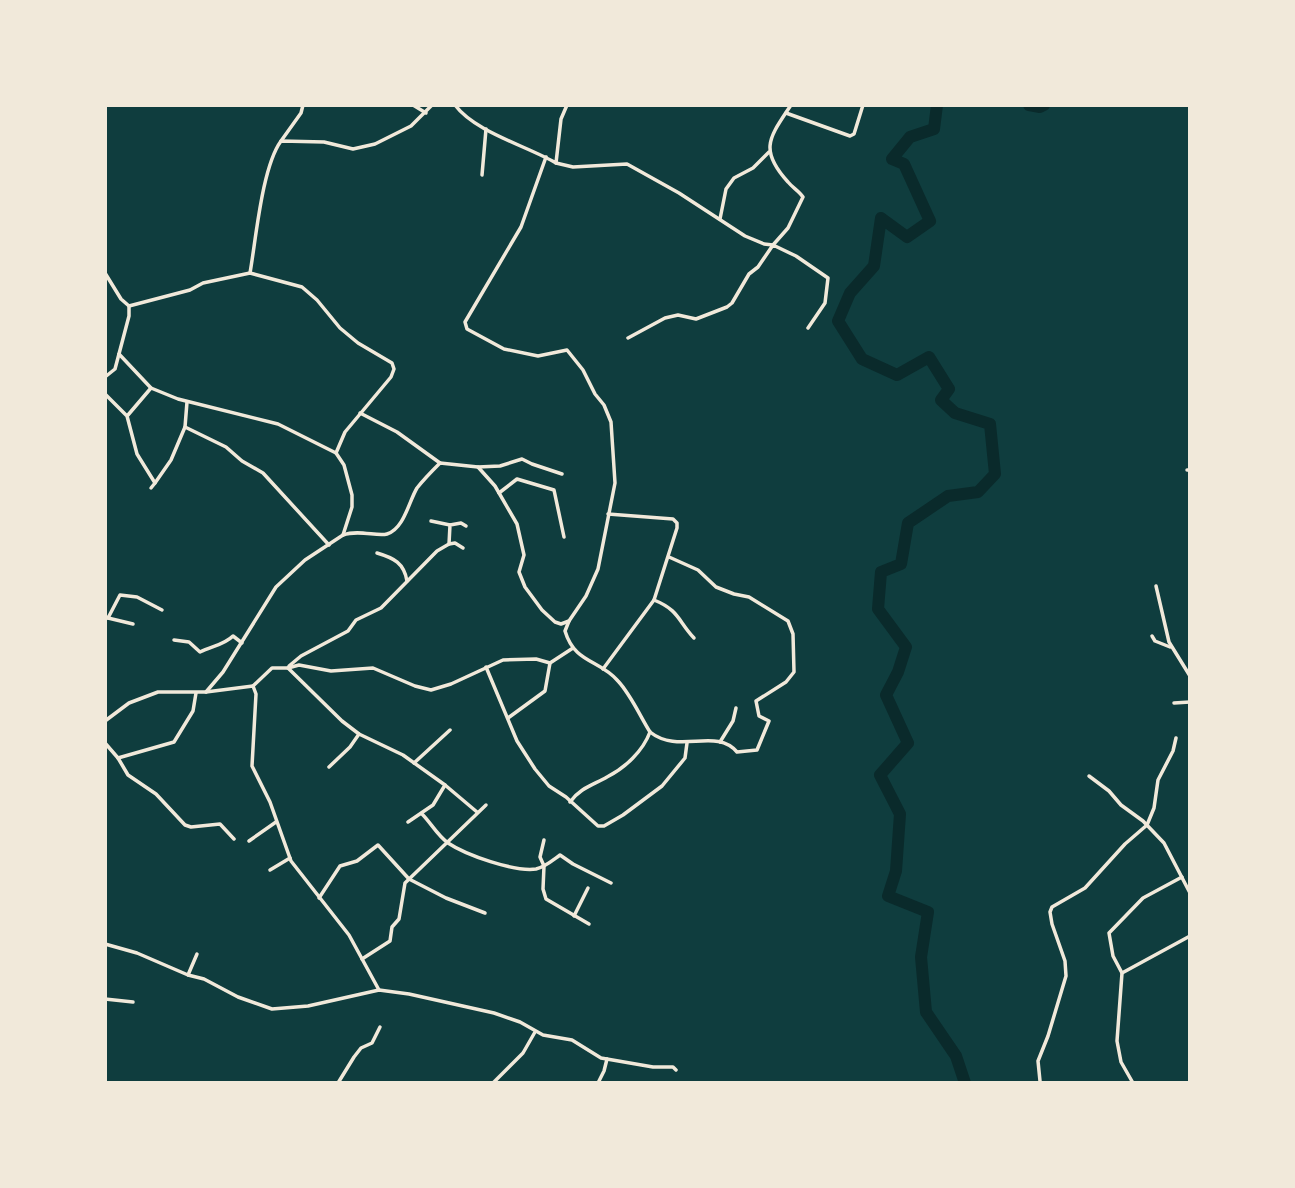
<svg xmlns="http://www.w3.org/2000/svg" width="1295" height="1188" font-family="'Archivo Narrow',sans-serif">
<rect width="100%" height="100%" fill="#0f3d3e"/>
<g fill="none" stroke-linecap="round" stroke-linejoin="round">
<g stroke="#0a2a2b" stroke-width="12">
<polyline points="937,105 934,129 910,137 892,159 904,164 930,221 907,237 881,218 874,266 850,293 838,321 862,359 897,375 929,357 949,389 941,400 955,413 990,424 995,474 978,492 948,496 908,523 901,564 881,572 878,609 906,647 898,672 886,695 908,743 880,775 900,814 896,871 888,896 928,912 921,957 926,1012 956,1056 965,1083"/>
<polyline points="1029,105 1040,107 1044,105"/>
</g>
<g stroke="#f1e9da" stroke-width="3.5">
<polyline points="413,105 426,113"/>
<path d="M455 105C475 132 527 146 556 163L561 119 567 105"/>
<polyline points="786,113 850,136 854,134 863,105"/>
<polyline points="281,141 301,113 303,105"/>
<path d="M556 163 573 167 627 164 679 193 745 236 764 244 773 245 788 228 803 197C799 191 793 188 788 182 758 149 770 137 791 105"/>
<polyline points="482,175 486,129"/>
<polyline points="720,219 726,189 734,178 753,168 769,152"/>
<polyline points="105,273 121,299 129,306 129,316 115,369 105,377"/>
<path d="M250 273C256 239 262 167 281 141L324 142 353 149 375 144 411 126 432 105"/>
<polyline points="129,306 190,290 203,283 250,273 302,287 317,300 340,328 358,343 392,363 394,369 391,377 345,432 336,453"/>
<polyline points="628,338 665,318 678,315 696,319 727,307 732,303 749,274 758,267 773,245 796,256 828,278 825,303 808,328"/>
<polyline points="105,394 127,416 137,454 155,483 151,488"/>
<polyline points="360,413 397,432 440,463"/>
<polyline points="128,415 151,388"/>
<polyline points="185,427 226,447 242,461 263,473 329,545"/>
<polyline points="478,467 495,486 517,524 524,555 519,572 525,587 542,610 555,622 561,624 569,621 586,596 598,569 615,483 611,422 604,405 595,394 583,370 567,350 538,356 504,349 467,329 465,322 521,227 546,157"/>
<polyline points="1187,470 1190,470"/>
<polyline points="155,483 171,460 185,427 187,402"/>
<polyline points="499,493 517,479 554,490 564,537"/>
<polyline points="431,521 450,525"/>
<path d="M343 535C359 529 377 537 387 534 404 529 409 501 417 488 424 479 432 471 440 463L478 467 500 466 522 459 532 464 562 474"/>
<polyline points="449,544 450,525 461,523 466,526"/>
<path d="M377 553C394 558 404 563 407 581"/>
<polyline points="1156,586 1169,642 1190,676"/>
<path d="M654 600C679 610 678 621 694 638"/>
<polyline points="105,617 108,618 120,595 137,597 162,610"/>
<polyline points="108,618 133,624"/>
<path d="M569 621 565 631C575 664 599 659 618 681 631 695 640 716 650 732 679 755 716 727 737 752L757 750 769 721 759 716 756 701 786 682 794 672 793 634 788 621 749 597 734 594 716 587 698 570 669 557"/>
<polyline points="1152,636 1155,641 1170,647"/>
<path d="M174 640 189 642 200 652C212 646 224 645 233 636L242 643"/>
<polyline points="289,666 301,656 348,631 356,620 381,608 437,551 449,544 455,543 463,548"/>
<polyline points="486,667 517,741 535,769 549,786 566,797 598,826 604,826 623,815 662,786 685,758 687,743"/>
<polyline points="288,668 299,665 331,671 373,668 415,686 431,690 451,684 503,660 536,659 550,663 573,648"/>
<polyline points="603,669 654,600 677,528 677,523 673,519 608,514"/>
<polyline points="253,686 272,668 288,668 342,721 359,734 403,755 445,785 433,805 408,822"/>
<polyline points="206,692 253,686 256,694 252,766 270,802 291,861 349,935 379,990"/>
<polyline points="1174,703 1190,702"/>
<polyline points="508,718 545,691 550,663"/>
<polyline points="105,721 129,703 158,692 206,692 223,672 276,587 305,560 343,535 352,507 352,495 344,465 336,453 278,424 178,399 151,388 119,354"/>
<polyline points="720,742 733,721 736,708"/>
<polyline points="105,743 118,758 174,742 193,711 196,693"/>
<polyline points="118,758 128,775 156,794 185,825 191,827 220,824 234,839"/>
<polyline points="414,763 450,730"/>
<polyline points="329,767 350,747 359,734"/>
<polyline points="1089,776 1109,791 1121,805 1143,821 1164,843 1190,893"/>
<polyline points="445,785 477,812"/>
<path d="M570 802C580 788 593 785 607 777 625 768 643 751 650 732"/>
<path d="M422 814C431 823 437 835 448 843 466 855 514 872 536 869 545 867 553 860 560 855L573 864 611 883"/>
<polyline points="544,840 540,857 544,866 543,889 546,899 589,924"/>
<polyline points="249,841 276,822"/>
<polyline points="270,870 290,858"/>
<polyline points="319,898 340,866 357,861 378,845 409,879 446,898 485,913"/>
<polyline points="574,916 588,888"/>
<polyline points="105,944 137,953 188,975 204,979 238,997 272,1009 308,1006 379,990 409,994 494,1013 520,1022 543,1035 572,1040 601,1058 653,1067 673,1067 676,1070"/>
<polyline points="362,959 390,941 392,927 399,919 405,883 486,805"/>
<polyline points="1122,973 1190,936"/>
<polyline points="188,975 197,954"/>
<polyline points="105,999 133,1002"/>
<polyline points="1040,1081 1038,1061 1048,1036 1066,976 1065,961 1052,924 1050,912 1052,907 1085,888 1125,844 1147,825 1154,808 1158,780 1173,751 1176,738"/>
<polyline points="338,1083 354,1057 361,1048 372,1043 380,1027"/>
<polyline points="493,1083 523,1053 535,1032"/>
<polyline points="598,1083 604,1071 607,1059"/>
<polyline points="1133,1083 1121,1062 1117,1041 1122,973 1113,956 1109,933 1143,898 1182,877"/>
</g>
</g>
<rect width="1295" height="1188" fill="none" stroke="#f1e9da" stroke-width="214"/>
</svg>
